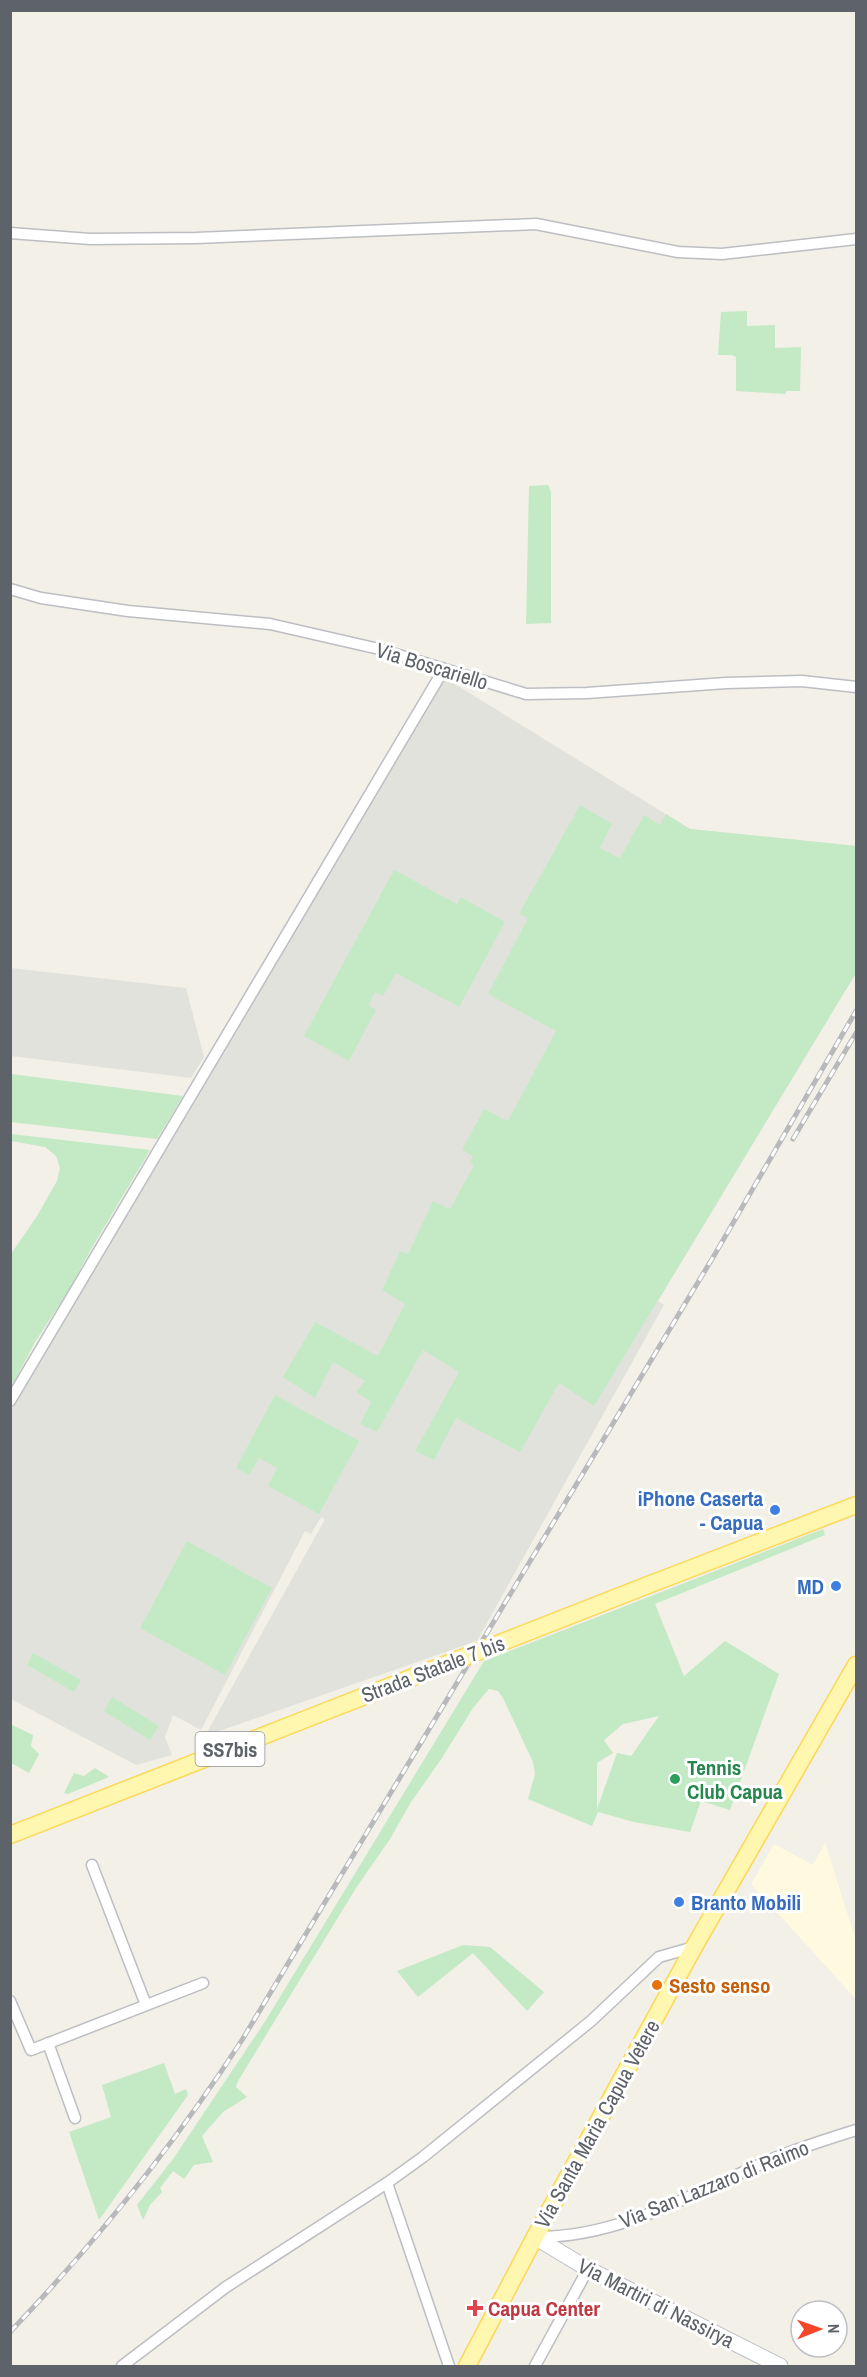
<svg xmlns="http://www.w3.org/2000/svg" width="867" height="2377" font-family="'Archivo Narrow',sans-serif">
<rect width="100%" height="100%" fill="#f2f0e7"/>
<polygon fill="#fffadf" points="825,1843 856,1941 855,1998 751,1884 774,1844 813,1865"/>
<g fill="#e2e2dc">
<polygon points="445,678 690,829 856,846 856,973 658,1301 664,1305 477,1641 205,1736 325,1519 321,1517 311,1534 305,1531 201,1730 173,1715 165,1737 172,1755 136,1765 11,1699 11,1410"/>
<polygon points="11,968 186,988 204,1057 191,1078 11,1056"/>
</g>
<g fill="#c3eac5" fill-rule="evenodd">
<polygon points="747,311 747,326 775,325 775,348 801,347 800,391 786,391 785,394 736,391 736,357 732,355 718,355 721,312"/>
<polygon points="548,485 551,492 551,623 526,624 529,486"/>
<polygon points="580,805 612,824 600,848 620,858 644,815 660,825 666,814 690,829 856,846 856,973 594,1406 559,1383 520,1452 456,1418 434,1460 415,1451 459,1372 423,1350 377,1432 360,1424 371,1402 356,1392 365,1381 333,1362 315,1398 283,1377 315,1322 378,1356 405,1304 382,1290 400,1251 408,1254 433,1201 450,1209 474,1165 470,1162 473,1156 462,1150 484,1109 508,1121 556,1031 488,994 528,918 519,914"/>
<polygon points="394,870 457,904 461,897 505,922 459,1007 396,973 383,996 375,992 368,1005 376,1010 349,1061 304,1036"/>
<polygon points="11,1074 183,1096 157,1139 11,1122"/>
<polygon points="11,1134 150,1150 90,1251 69,1290 35,1342 11,1388 11,1254 37,1216 57,1181 60,1168 56,1156 45,1147 11,1141"/>
<polygon points="275,1395 359,1441 319,1514 268,1486 277,1468 259,1458 249,1475 236,1468"/>
<path d="M823 1529 825 1535 655 1604 684 1676 725 1641 779 1674 730 1810 701 1801 690 1832 634 1822 598 1812 592 1826 528 1799 535 1774 533 1762 503 1698 498 1691 489 1689 473 1708 442 1758 411 1802 390 1839 356 1888 238 2081 236 2087 247 2097 223 2112 202 2136 213 2162 194 2165 184 2179 173 2171 160 2188 162 2192 150 2205 143 2220 137 2205 173 2159 266 2020 484 1661ZM659 1716 631 1756 617 1753 597 1809V1763L613 1753 604 1740 623 1724Z"/>
<polygon points="187,1541 272,1588 225,1675 140,1628"/>
<polygon points="33,1653 81,1680 74,1692 27,1665"/>
<polygon points="112,1697 159,1726 150,1740 104,1711"/>
<polygon points="10,1724 33,1735 31,1746 39,1754 29,1773 11,1763"/>
<polygon points="95,1768 109,1777 68,1794 64,1793 74,1773 84,1776"/>
<polygon points="463,1945 490,1947 544,1992 527,2011 473,1953 418,1997 397,1971"/>
<polygon points="164,2063 175,2094 186,2089 188,2095 99,2220 69,2132 111,2117 102,2085"/>
</g>
<g fill="none" stroke-linecap="round" stroke-linejoin="round">
<defs>
<g id="street">
<polyline points="10,233 90,239 196,238 536,224 678,252 722,254 856,239"/>
<polyline points="10,589 41,598 128,611 270,624 379,649 526,694 587,693 726,683 802,681 856,687"/>
<polyline points="10,1401 444,669"/>
<polyline points="92,1865 146,2005"/>
<polyline points="10,2001 31,2050 203,1983"/>
<polyline points="48,2043 75,2118"/>
<polyline points="387,2183 449,2366"/>
<path d="M538 2237C621 2237 696 2192 770 2160 798 2148 828 2139 856 2130"/>
<polyline points="122,2366 226,2287 387,2183 423,2157 591,2021 659,1957 694,1947"/>
<polyline points="535,2366 588,2269"/>
</g>
<polyline id="secondary" points="535,2237 588,2269 780,2366"/>
<g id="primary">
<polyline points="648,1585 856,1505"/>
<polyline points="10,1835 449,1663"/>
<polyline points="467,2366 535,2237 694,1947 856,1665"/>
</g>
</defs>
<use href="#street" stroke="#bcbec3" stroke-width="13"/>
<use href="#secondary" stroke="#bcbfc6" stroke-width="17"/>
<use href="#primary" stroke="#fcd856" stroke-width="19"/>
<use href="#street" stroke="#fff" stroke-width="10"/>
<use href="#secondary" stroke="#fff" stroke-width="15"/>
<use href="#primary" stroke="#fff7af" stroke-width="16"/>
<defs>
<g id="rail">
<polyline points="793,1139 856,1033"/>
<path d="M10 2332C97 2241 174 2145 242 2040L715 1254 856 1011"/>
</g>
</defs>
<use href="#rail" stroke="#b8b9ba" stroke-width="5"/>
<use href="#rail" stroke="#fff" stroke-width="3" stroke-dasharray="9" stroke-linecap="butt"/>
<defs>
<polyline id="primary-bridge" points="449,1663 648,1585"/>
</defs>
<use href="#primary-bridge" stroke="#fcd856" stroke-width="19" stroke-linecap="butt"/>
<use href="#primary-bridge" stroke="#fff7af" stroke-width="16"/>
</g>
<g fill="#3f7fe0" stroke="#fff" stroke-width="2">
<circle cx="775" cy="1510" r="6"/>
<circle cx="836" cy="1586" r="6"/>
<circle cx="679" cy="1902" r="6"/>
</g>
<circle fill="#2e9e5b" stroke="#fff" stroke-width="2" cx="675" cy="1779" r="6"/>
<circle fill="#e8710a" stroke="#fff" stroke-width="2" cx="657" cy="1985" r="6"/>
<path fill="#e0444e" stroke="#fff" stroke-width="2" d="M472 2299h6v6h6v6h-6v6h-6v-6h-6v-6h6z"/>
<g text-anchor="middle" dominant-baseline="central" stroke-width="6" stroke-linejoin="round" paint-order="stroke">
<rect fill="#fff" stroke="#8e9196" stroke-width="1.5" x="195.5" y="1732" width="69" height="34" rx="4.5"/>
<g font-size="20" font-weight="bold" fill="#5e6269">
<text x="230" y="1749">SS7bis</text>
</g>
<g font-size="21" fill="#5e6269" stroke="#fff">
<text transform="translate(432 666) rotate(17)">Via Boscariello</text>
<text transform="translate(433 1669) rotate(-21)">Strada Statale 7 bis</text>
<text transform="translate(597 2124) rotate(-61)">Via Santa Maria Capua Vetere</text>
<text transform="translate(714 2184) rotate(-22)">Via San Lazzaro di Raimo</text>
<text transform="translate(656 2303) rotate(27)">Via Martiri di Nassirya</text>
</g>
<g font-size="21" font-weight="bold" fill="#366cbe" stroke="#fff" text-anchor="end">
<text x="763" y="1498">iPhone Caserta<tspan x="763" dy="24">- Capua</tspan></text>
<text x="824" y="1586">MD</text>
<text x="691" y="1902" text-anchor="start">Branto Mobili</text>
</g>
<g font-size="21" font-weight="bold" fill="#27864d" stroke="#fff" text-anchor="start">
<text x="687" y="1767">Tennis<tspan x="687" dy="24">Club Capua</tspan></text>
</g>
<g font-size="21" font-weight="bold" fill="#c56008" stroke="#fff" text-anchor="start">
<text x="669" y="1985">Sesto senso</text>
</g>
<g font-size="21" font-weight="bold" fill="#be3a42" stroke="#fff" text-anchor="start">
<text x="488" y="2308">Capua Center</text>
</g>
</g>
<rect width="867" height="2377" fill="none" stroke="#5e6269" stroke-width="24"/>
<g transform="translate(819 2329) rotate(89)"><circle r="28" fill="#ffffff" stroke="#bfc0c3" stroke-width="1.5"/>
<path d="M0-4.5L10 22L0 15L-10 22Z" fill="#f64629"/>
<text y="-9" font-size="16" font-weight="bold" text-anchor="middle" fill="#5e6269">N</text>
</g>
</svg>
